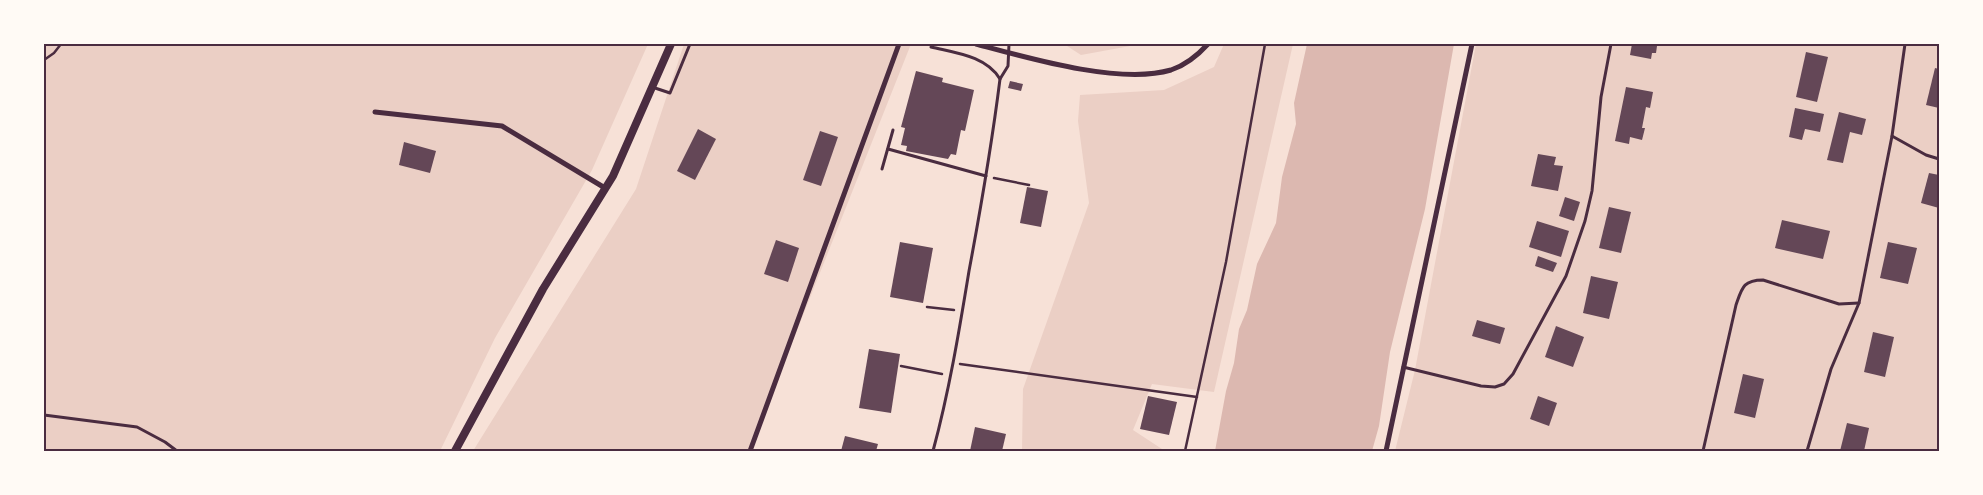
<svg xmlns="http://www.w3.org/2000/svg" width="1983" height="495" font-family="'Fira Sans',sans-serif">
<rect width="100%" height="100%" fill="#f7e1d7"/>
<g fill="#ebcfc5">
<polygon points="44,44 648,44 592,170 495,338 440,451 44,451"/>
<polygon points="684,44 911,44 749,451 473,451 636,189"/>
<polygon points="1064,44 1141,44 1081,55"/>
<polygon points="1224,44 1293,44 1214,392 1152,384 1133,430 1165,451 1022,451 1023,389 1089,203 1078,121 1080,95 1164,90 1214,67"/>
<polygon points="1476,44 1939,44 1939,451 1395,451 1415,370"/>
</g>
<polygon fill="#dcb8b0" points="1307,44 1454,44 1425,209 1390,352 1379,426 1372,451 1215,451 1226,391 1234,363 1239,329 1247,310 1257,264 1276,223 1282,177 1296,124 1294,103"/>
<g fill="#644757">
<polygon points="1632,44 1654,44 1654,46 1657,46 1656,53 1652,53 1651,59 1630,55"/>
<polygon points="1806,52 1828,57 1817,102 1796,97"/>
<polygon points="1935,68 1939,69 1939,108 1926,105"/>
<polygon points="916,71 943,78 942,82 974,90 965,131 961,130 956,155 951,154 948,159 906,151 907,146 901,145 905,128 901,127"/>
<polygon points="1010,81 1023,84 1021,91 1008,88"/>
<polygon points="1626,87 1653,92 1650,108 1646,107 1642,128 1645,128 1642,140 1630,137 1629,144 1615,141"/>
<polygon points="1795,108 1824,114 1820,132 1805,129 1802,140 1789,137"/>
<polygon points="1839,112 1866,119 1862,135 1850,132 1843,163 1827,160"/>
<polygon points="698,129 716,139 695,180 677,171"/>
<polygon points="820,131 838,137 821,186 803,180"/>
<polygon points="404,142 436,151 430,173 399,165"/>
<polygon points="1538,154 1556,157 1554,165 1563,166 1558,191 1531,186"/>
<polygon points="1929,173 1939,175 1939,208 1921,203"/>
<polygon points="1027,187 1048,191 1041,227 1020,223"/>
<polygon points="1565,197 1580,202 1574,221 1559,216"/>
<polygon points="1609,207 1631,212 1621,253 1599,248"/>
<polygon points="1782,220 1830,231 1823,259 1775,248"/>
<polygon points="1537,221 1569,231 1561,257 1529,247"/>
<polygon points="776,240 799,248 788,282 764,274"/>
<polygon points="900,242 933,248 923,303 890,297"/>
<polygon points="1888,242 1917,248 1908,284 1880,278"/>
<polygon points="1538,256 1557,263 1553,272 1535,266"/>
<polygon points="1591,276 1618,282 1609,319 1583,313"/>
<polygon points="1477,320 1505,328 1500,344 1472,336"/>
<polygon points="1556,326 1584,337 1573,367 1545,357"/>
<polygon points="1873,332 1894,337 1885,377 1864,372"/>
<polygon points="869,349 900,354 891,413 859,408"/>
<polygon points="1743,374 1764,379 1755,418 1734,413"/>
<polygon points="1148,396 1177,402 1169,435 1140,429"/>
<polygon points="1538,396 1557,403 1549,426 1530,419"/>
<polygon points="1847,423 1869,428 1864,451 1840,451"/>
<polygon points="975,427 1006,434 1002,451 970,451"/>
<polygon points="845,436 878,444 876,451 841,451"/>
</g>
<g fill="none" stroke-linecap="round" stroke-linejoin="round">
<g stroke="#4a2c40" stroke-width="2.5">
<polyline points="44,60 54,53 61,44"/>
<polyline points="994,178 1029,185"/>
<polyline points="927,307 954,310"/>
<polyline points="960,364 1197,397"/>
<polyline points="901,366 942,374"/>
<polyline points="1185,451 1226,262 1265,44"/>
</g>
<g stroke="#4a2c40" stroke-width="3">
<path d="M931 47C956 53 986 56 1000 79"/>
<polyline points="652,87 670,93 690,44"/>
<polyline points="1892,136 1926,155 1939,159"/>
<polyline points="888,149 986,176"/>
<polyline points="882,169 893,130"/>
<polyline points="1403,367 1481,386 1495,387 1504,384 1513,374 1566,276 1585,221 1592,191 1601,97 1611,44"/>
<polyline points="44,415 137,427 165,442 177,451"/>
<path d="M933 451C949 392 959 332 969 271 981 207 992 143 1000 79L1008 66 1009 44"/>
<path d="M1703 451 1736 305C1742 288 1743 280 1763 280L1839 304 1859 303"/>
<polyline points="1807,451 1831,369 1859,303 1892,136 1905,44"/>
</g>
<g stroke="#4a2c40" stroke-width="5">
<path d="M976 44C1028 58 1120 85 1171 70 1186 65 1198 55 1208 44"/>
<polyline points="375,112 502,126 605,188"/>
<polyline points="750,451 899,44"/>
<polyline points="1386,451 1472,44"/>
</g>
<polyline stroke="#4a2c40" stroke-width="8" points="455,451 543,289 613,176 671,44"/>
</g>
<rect width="1983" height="495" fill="none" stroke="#fffaf5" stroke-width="90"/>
<rect x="45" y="45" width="1893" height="405" fill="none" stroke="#4a2c40" stroke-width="2"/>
</svg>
